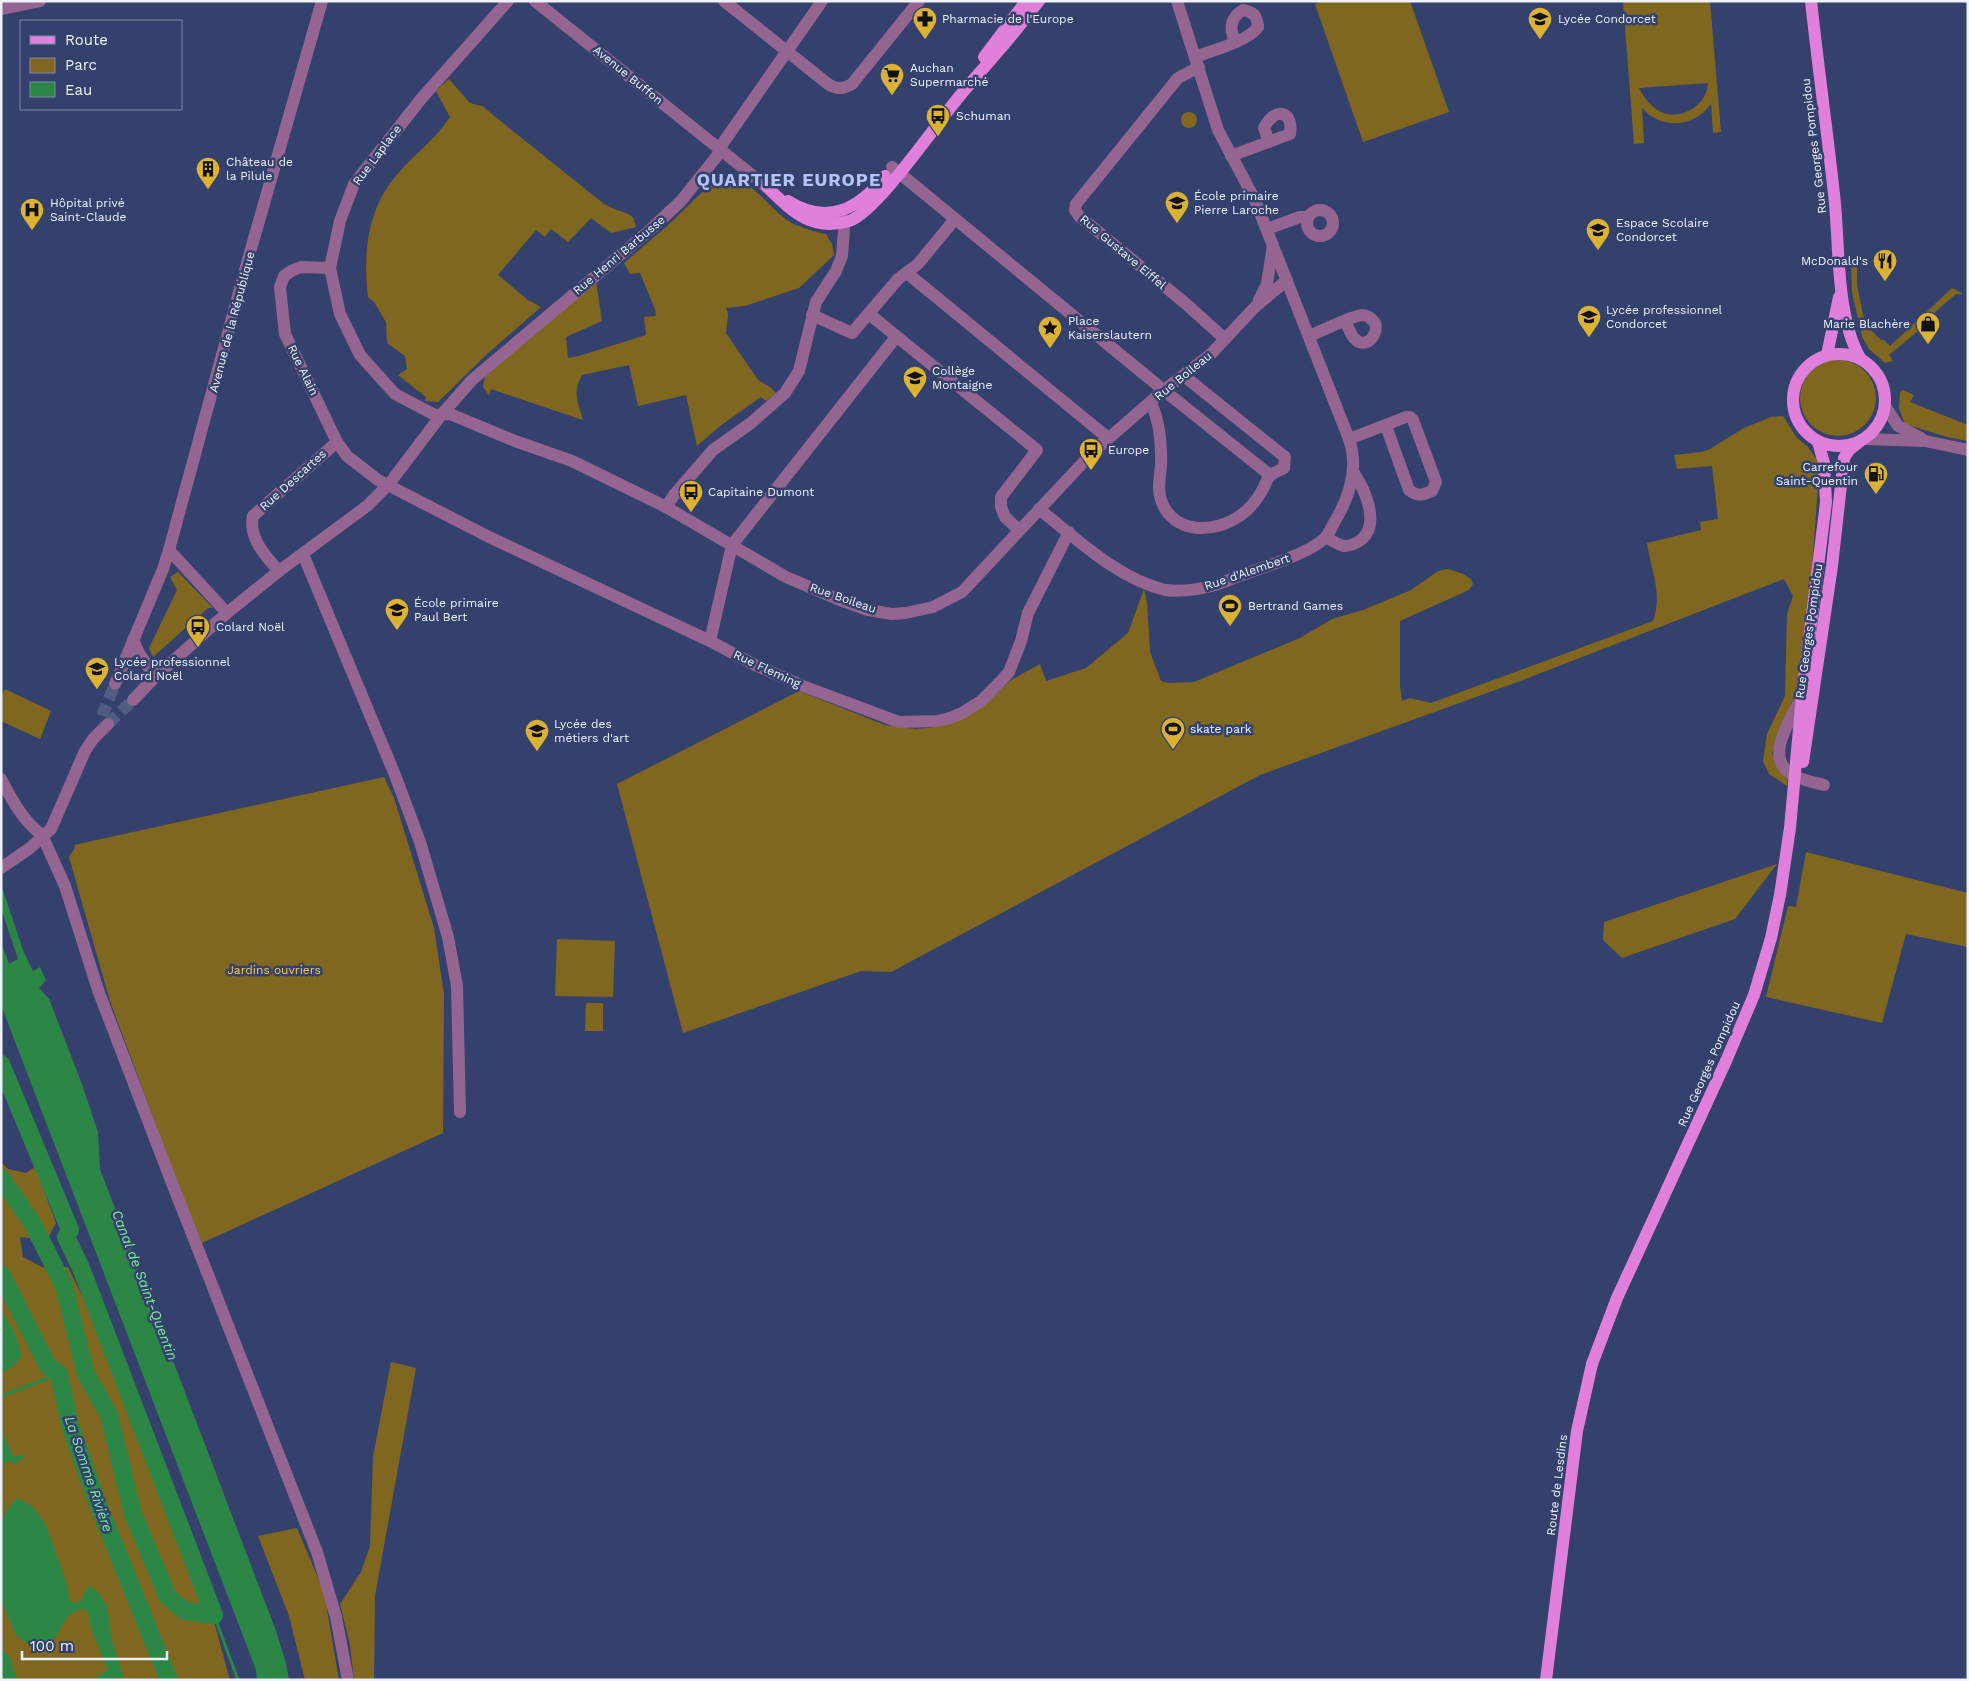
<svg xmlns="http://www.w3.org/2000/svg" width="1969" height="1681" font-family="'Work Sans',sans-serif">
<rect width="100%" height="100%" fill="#34416d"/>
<g fill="#7f6720" fill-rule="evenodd">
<polygon points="1322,1 1410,1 1449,112 1363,142 1315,4"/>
<path d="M1623 1H1710L1721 132 1713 133 1711 104C1693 128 1662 130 1642 108L1644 143 1634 144ZM1708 83C1707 105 1682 121 1661 112 1651 107 1644 98 1639 88Z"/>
<path d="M449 79 470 103 482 106 604 204C614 210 624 211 633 217L636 227 611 233 591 218 568 242 551 229 545 237 536 230 498 275 528 300 541 307 486 355 438 402 425 401 426 397 398 375 407 369 405 356 387 343 386 322 374 302 368 297C363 255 367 210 395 177 412 156 436 139 450 117L436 91Z"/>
<circle cx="1189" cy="120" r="8"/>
<path d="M721 174C750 176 767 207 790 222 794 225 821 234 826 234L832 244 834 255 799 288 745 306 726 308 728 314 726 333 758 380 770 387 776 393 766 401 761 397 720 426 697 446 686 395 638 406 629 365 582 375C572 394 578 401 583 420L491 389 489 395 483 387 485 376 596 281 602 321 566 337 568 358 579 356 646 335 644 317 656 316 655 309 640 273 630 274 624 263 666 227Z"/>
<polygon points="1851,261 1857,263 1857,285 1865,324 1881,340 1884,340 1890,346 1952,288 1963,294 1956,294 1934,313 1934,318 1889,355 1893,361 1885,363 1869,349 1862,337 1852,292"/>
<circle cx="1838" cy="398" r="38"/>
<polygon points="1903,390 1914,395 1910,402 1968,425 1968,441 1947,437 1905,424 1899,408 1900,392"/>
<path d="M1783 416 1797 438 1808 447 1817 460 1819 474 1811 580 1800 681 1772 753 1778 766 1788 779 1787 786 1769 774 1763 761 1767 734 1785 696 1787 614 1793 596 1784 579 1523 680 1260 775 891 972 861 971 683 1033 617 784 799 691 885 725 916 729 936 727 987 703 1011 680 1040 664 1046 681 1086 668 1128 633 1144 589 1147 602 1150 652 1161 681 1169 683 1194 682 1300 638 1332 619 1363 610 1411 590 1438 571 1448 569 1463 574 1471 579 1473 584 1469 590 1400 621V686L1402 701 1410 698 1431 703 1653 621C1663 593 1651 571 1647 543L1701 530 1700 522 1718 519 1712 466 1677 469 1674 455 1701 452 1710 449 1744 428 1771 417Z"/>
<polygon points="178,572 213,608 208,608 153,657 149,648 177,590 170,577"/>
<polygon points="5,689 51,711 40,739 1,721 1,697"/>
<polygon points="384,777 394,798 434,928 444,994 443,1133 202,1243 177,1181 110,1001 69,857 75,848 74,845"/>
<polygon points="1806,852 1968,893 1968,947 1906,934 1882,1023 1766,997 1788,906 1796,907"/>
<polygon points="1777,864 1735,919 1622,958 1603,940 1604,922"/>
<polygon points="557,939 615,941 613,997 555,996"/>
<polygon points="586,1003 603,1003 603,1031 585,1031"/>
<polygon points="1,1162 8,1169 26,1173 35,1167 56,1223 47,1240 20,1237 23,1257 42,1267 68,1267 102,1337 214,1622 230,1680 1,1680"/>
<polygon points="391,1362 416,1368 375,1596 374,1680 354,1680 350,1645 340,1604 361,1572 370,1546 373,1457"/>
<polygon points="297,1528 324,1592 339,1680 305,1680 289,1616 258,1536"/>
</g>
<g fill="#2c8747">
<polygon points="1,884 23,950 33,971 40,967 46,980 39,988 49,999 82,1084 98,1132 100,1169 276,1631 286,1663 289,1680 257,1680 256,1670 245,1641 1,1005 1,942 9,964 18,959 1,908"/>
<polygon points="1,1310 15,1333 22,1356 12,1367 1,1373"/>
<polygon points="1,1429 13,1457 23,1455 23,1459 14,1464 9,1461 1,1465"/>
<path d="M17 1498 31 1505 46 1525 68 1587 69 1599 73 1603 80 1602 88 1586 98 1592 106 1604 110 1623 111 1638 123 1674 122 1680H93L108 1670 91 1628 88 1612 83 1609C64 1611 63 1630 52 1641 49 1644 44 1646 41 1648L26 1643 16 1635 1 1600V1524L6 1511Z"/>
</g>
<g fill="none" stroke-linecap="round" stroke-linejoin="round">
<g stroke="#2c8747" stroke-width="3">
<polyline points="1,1396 59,1374"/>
<polyline points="214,1615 238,1680"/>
</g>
<g stroke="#2c8747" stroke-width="18">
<polyline points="1,1064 70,1230 66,1237 81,1268 214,1615 185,1611 168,1597 133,1514 109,1415 86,1374 64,1286 33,1224 1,1178"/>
<polyline points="1,1274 48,1366 59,1374 70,1425 97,1502 169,1680"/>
<polyline points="1,1660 8,1680"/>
</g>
<g stroke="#505c82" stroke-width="12" stroke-dasharray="12 6" stroke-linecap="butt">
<polyline points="102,716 115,684"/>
<polyline points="108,724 133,700"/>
</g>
<g stroke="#946590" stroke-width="12">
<polyline points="508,1 421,99 354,184 340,221 330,268 340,314 360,355 395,394 431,413 435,415 450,414 515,441 572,461 666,507 786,577 835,598 868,610 892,614 906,613 933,607 962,592 1093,452 1164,390 1211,354 1254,308 1287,280"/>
<polyline points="535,1 767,187"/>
<path d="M724 1 828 84C837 90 843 89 852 84L919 1"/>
<polyline points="1,9 40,1"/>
<path d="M1195 57C1213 50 1247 42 1258 27 1257 16 1254 12 1243 10 1230 18 1229 28 1235 41"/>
<polyline points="1199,67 1178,78 1076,204 1075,210 1079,216 1185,303 1225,339"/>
<path d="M1231 156 1290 134C1294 111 1275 106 1264 128L1269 142"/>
<polyline points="892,167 1161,388 1270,475"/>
<circle cx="1320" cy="223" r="13"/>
<polyline points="1267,229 1300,217 1308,217"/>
<polyline points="330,268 301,267 291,271 284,276 280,287 281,297 285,334 337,442 347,456 378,480 489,537 710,641 755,665 803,686 899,722 937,721 950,718 962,713 981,701 1001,681 1009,672 1021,641 1028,613 1069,532"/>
<polyline points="907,273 1108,438"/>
<polyline points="1259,300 1267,284 1273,245"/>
<polyline points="869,314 1037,450 1001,497 1001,507 1005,517 1019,530"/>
<polyline points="812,315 852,333 898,279 918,264 955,219"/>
<path d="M1309 336C1320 332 1351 316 1362 315 1368 315 1372 319 1375 323 1379 334 1367 349 1356 340 1351 336 1348 327 1346 322"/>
<path d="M1151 402C1160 423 1162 443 1161 466 1160 477 1157 489 1161 500 1173 535 1215 534 1241 515 1251 508 1257 500 1263 489 1265 485 1267 479 1270 476 1273 472 1280 471 1284 468L1285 457 1184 376"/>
<polyline points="1885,406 1898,426 1921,438"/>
<path d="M1349 439 1406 417H1410L1413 420 1436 482 1432 491C1423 495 1418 497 1409 490L1386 426"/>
<polyline points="1865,439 1925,441 1968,450"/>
<polyline points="666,507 674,495 713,450 751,423 785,393 799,371 816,302 836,271 842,256 844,229 841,212"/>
<path d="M1039 509C1077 539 1118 579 1165 590 1177 592 1195 590 1207 587 1218 585 1229 580 1239 576 1263 567 1307 555 1325 538 1329 534 1332 526 1335 521 1350 496 1359 468 1349 439L1255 200 1218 130 1177 1"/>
<path d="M1326 537C1331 540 1338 545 1344 546 1351 546 1356 544 1362 539 1380 523 1365 490 1354 473"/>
<polyline points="169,550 227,613"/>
<polyline points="300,557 305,559 395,775 420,842 448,937 457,986 460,1112"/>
<path d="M279 571C265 556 248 537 253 516L337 442"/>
<polyline points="133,640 139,653 155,677"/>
<polyline points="710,641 732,545 896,337"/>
<polyline points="115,684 163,569 169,550 247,263 322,1"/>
<path d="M1801 698C1792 718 1764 756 1790 773 1799 780 1813 782 1824 785"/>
<polyline points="133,700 155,677 227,613 279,571 367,506 389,484 442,414 472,380 650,230 681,201 717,156 723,143 739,120 822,1"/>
<path d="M1 779C12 800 23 821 42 835"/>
<polyline points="42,835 65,886 98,990 172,1183 317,1552 336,1617 348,1680"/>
<polyline points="1,868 30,848 51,829 85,751 93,739 108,724"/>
</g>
<g stroke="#e080da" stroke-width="12">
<path d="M1811 1C1818 66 1827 130 1834 194 1840 245 1835 313 1860 358"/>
<polyline points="984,57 1026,1"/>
<path d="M767 187C792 211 811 232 849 221 875 213 934 128 954 103 969 84 985 67 1001 48 1014 33 1026 17 1039 1"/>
<path d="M788 201C828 226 859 209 885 176"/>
<circle cx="1839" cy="400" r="46"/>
<polyline points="1827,355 1839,297"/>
<polyline points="1803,762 1832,566 1844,458 1849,450 1859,442"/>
<polyline points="1546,1680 1577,1431 1592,1364 1617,1298 1726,1061 1754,995 1771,938 1780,895 1790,828 1802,696 1826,502 1824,463 1818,442"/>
</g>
</g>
<defs>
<symbol id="pharmacy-pin" viewBox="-11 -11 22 30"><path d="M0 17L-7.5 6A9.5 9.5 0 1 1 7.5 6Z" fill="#dcb233" stroke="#34416d"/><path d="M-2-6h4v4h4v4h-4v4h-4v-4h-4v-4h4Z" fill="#111"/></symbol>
<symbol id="school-pin" viewBox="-11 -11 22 30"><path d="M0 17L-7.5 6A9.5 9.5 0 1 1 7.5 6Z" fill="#dcb233" stroke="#34416d"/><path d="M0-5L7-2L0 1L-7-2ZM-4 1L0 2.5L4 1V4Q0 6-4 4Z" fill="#111"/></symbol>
<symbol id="supermarket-pin" viewBox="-11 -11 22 30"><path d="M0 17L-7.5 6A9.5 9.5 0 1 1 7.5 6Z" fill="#dcb233" stroke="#34416d"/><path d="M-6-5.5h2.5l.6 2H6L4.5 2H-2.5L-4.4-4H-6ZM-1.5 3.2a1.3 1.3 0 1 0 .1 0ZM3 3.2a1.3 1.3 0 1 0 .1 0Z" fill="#111"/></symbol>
<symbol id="bus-pin" viewBox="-11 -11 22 30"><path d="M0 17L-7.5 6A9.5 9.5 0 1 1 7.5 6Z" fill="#dcb233" stroke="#34416d"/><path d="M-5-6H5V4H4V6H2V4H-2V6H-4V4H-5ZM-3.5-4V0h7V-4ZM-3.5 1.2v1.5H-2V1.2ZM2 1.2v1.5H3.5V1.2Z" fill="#111"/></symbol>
<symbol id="building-pin" viewBox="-11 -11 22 30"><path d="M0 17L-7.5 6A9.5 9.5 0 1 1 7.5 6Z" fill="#dcb233" stroke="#34416d"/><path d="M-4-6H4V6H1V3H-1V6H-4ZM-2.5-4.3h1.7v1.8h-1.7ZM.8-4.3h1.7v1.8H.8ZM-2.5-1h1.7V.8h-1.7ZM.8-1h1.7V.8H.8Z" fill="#111"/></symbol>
<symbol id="hospital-pin" viewBox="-11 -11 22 30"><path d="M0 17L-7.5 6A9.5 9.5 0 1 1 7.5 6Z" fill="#dcb233" stroke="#34416d"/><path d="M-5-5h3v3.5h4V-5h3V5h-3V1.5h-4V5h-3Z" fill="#111"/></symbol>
<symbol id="restaurant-pin" viewBox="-11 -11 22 30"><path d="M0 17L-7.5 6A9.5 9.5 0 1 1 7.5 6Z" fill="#dcb233" stroke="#34416d"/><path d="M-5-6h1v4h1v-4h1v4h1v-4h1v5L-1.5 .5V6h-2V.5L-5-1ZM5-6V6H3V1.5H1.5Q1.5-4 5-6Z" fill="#111"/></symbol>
<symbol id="shop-pin" viewBox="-11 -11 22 30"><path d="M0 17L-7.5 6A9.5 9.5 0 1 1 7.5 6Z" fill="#dcb233" stroke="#34416d"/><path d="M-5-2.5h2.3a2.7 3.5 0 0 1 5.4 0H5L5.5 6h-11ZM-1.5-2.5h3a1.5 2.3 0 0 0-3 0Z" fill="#111"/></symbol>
<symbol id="sight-pin" viewBox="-11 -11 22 30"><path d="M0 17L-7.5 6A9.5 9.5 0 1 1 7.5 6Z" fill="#dcb233" stroke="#34416d"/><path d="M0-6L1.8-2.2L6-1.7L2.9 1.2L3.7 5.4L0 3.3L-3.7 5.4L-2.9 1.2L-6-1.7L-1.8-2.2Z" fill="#111"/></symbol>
<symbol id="fuel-pin" viewBox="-11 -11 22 30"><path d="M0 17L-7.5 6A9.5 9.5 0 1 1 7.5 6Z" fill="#dcb233" stroke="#34416d"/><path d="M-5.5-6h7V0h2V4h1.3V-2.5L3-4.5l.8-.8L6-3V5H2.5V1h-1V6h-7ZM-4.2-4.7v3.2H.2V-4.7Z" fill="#111"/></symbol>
<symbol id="stadium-pin" viewBox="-11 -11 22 30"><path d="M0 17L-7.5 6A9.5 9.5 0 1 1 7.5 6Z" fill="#dcb233" stroke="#34416d"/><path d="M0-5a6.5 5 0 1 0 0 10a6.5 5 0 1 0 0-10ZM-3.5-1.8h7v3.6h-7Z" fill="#111"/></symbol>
</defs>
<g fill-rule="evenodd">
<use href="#pharmacy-pin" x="911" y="5" width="28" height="38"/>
<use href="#school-pin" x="1526" y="5" width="28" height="38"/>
<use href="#supermarket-pin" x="878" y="61" width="28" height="38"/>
<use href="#bus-pin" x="924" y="102" width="28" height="38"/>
<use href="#building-pin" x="194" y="155" width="28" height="38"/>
<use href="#school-pin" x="1163" y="189" width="28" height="38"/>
<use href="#hospital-pin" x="18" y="196" width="28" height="38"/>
<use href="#school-pin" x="1584" y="216" width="28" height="38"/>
<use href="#restaurant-pin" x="1871" y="247" width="28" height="38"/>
<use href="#school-pin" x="1575" y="303" width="28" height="38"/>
<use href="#shop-pin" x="1914" y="310" width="28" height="38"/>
<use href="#sight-pin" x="1036" y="314" width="28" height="38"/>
<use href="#school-pin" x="901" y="364" width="28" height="38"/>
<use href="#bus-pin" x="1077" y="436" width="28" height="38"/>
<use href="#fuel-pin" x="1862" y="460" width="28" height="38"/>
<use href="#bus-pin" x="677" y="478" width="28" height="38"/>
<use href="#stadium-pin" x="1216" y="592" width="28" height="38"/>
<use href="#school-pin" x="383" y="596" width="28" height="38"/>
<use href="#bus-pin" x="184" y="613" width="28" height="38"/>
<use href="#school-pin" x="83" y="655" width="28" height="38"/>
<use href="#stadium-pin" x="1159" y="715" width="28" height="38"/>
<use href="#school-pin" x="523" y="717" width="28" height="38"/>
</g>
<g text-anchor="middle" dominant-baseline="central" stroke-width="5" stroke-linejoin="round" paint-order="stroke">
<g font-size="12" fill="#edf2fc" stroke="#34416d" text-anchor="start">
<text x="942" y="19">Pharmacie de l'Europe</text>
<text x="1558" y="19">Lycée Condorcet</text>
<text x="910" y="68">Auchan<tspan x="910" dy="14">Supermarché</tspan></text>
<text x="956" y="116">Schuman</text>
<text x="226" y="162">Château de<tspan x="226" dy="14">la Pilule</tspan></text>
<text x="1194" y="196">École primaire<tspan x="1194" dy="14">Pierre Laroche</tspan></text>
<text x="50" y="203">Hôpital privé<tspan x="50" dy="14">Saint-Claude</tspan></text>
<text x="1616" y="223">Espace Scolaire<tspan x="1616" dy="14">Condorcet</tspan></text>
<text x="1868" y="261" text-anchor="end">McDonald's</text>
<text x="1606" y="310">Lycée professionnel<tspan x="1606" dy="14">Condorcet</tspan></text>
<text x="1068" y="321">Place<tspan x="1068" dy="14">Kaiserslautern</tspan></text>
<text x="1910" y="324" text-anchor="end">Marie Blachère</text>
<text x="932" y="371">Collège<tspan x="932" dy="14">Montaigne</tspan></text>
<text x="1108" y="450">Europe</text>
<text x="1858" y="467" text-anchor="end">Carrefour<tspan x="1858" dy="14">Saint-Quentin</tspan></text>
<text x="708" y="492">Capitaine Dumont</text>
<text x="414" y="603">École primaire<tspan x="414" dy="14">Paul Bert</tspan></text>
<text x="1248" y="606">Bertrand Games</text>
<text x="216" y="627">Colard Noël</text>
<text x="114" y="662">Lycée professionnel<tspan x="114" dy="14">Colard Noël</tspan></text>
<text x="554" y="724">Lycée des<tspan x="554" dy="14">métiers d'art</tspan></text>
<text x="1190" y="729">skate park</text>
</g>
<g font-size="12" fill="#edf2fc" stroke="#34416d">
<text transform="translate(628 75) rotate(39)">Avenue Buffon</text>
<text transform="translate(1814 146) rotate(-97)">Rue Georges Pompidou</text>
<text transform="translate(377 155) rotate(-53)">Rue Laplace</text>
<text transform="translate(1123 252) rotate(40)">Rue Gustave Eiffel</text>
<text transform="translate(619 255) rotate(-40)">Rue Henri Barbusse</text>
<text transform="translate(232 322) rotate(-75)">Avenue de la République</text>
<text transform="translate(303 370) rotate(64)">Rue Alain</text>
<text transform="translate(1183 376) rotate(-39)">Rue Boileau</text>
<text transform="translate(293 480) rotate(-42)">Rue Descartes</text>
<text transform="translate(1247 572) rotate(-19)">Rue d'Alembert</text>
<text transform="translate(843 598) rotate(19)">Rue Boileau</text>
<text transform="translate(1809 631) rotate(-82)">Rue Georges Pompidou</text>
<text transform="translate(767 669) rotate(25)">Rue Fleming</text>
<text transform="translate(1709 1064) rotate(-66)">Rue Georges Pompidou</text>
<text transform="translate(1557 1485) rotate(-83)">Route de Lesdins</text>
</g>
<g font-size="12" fill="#fdce3c" stroke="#34416d">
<text x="274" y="970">Jardins ouvriers</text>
</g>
<g font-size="14" font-style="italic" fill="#7cef97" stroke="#34416d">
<text transform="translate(145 1285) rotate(69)">Canal de Saint-Quentin</text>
<text transform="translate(89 1474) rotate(71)">La Somme Rivière</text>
</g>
<g font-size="18" font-weight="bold" letter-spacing="1" fill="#b2c4f9" stroke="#34416d">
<text x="789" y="179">QUARTIER EUROPE</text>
</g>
</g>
<rect width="1969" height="1681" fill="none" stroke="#edf2fc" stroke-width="5"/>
<rect x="20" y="20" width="162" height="90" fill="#34416d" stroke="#7e88a6"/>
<rect x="30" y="36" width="25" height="8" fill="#e080da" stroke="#7e88a6"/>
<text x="65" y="45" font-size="15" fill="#edf2fc">Route</text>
<rect x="30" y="58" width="25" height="15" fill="#7f6720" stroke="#7e88a6"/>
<text x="65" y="70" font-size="15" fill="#edf2fc">Parc</text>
<rect x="30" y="82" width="25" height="15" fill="#2c8747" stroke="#7e88a6"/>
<text x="65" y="95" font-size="15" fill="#edf2fc">Eau</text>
<path d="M22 1651v8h145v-8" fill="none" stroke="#edf2fc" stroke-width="2.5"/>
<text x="30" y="1651" font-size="15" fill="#edf2fc" stroke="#34416d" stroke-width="4" paint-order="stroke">100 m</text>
</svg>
